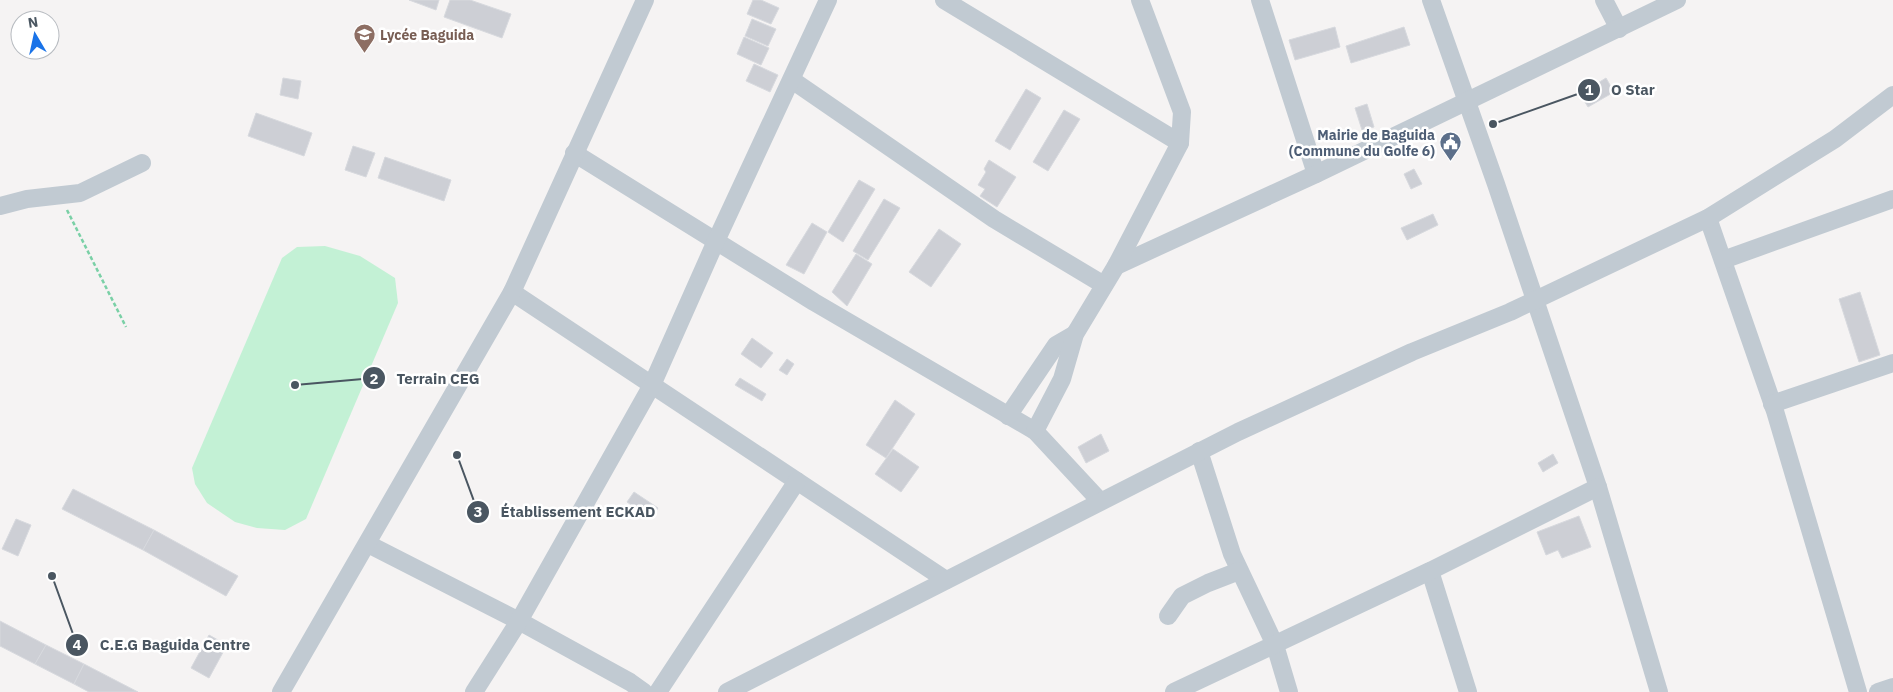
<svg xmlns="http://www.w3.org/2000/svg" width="1893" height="692" font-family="'IBM Plex Sans',sans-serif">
<rect width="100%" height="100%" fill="#f5f3f3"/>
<polygon fill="#c3f1d5" points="325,246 360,256 395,278 398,303 306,519 285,530 257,528 235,522 207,503 195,484 192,468 282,258 297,247"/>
<g fill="#cdcfd5" stroke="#d7d9de">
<polygon points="409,0 439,0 436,10"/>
<polygon points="450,0 470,0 511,14 502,38 444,17"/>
<polygon points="753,0 761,0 779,8 771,24 747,14"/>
<polygon points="752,19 776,29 768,46 745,36"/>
<polygon points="1335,27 1340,47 1295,60 1289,40"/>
<polygon points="1404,27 1410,45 1351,63 1346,46"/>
<polygon points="744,37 769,48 761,65 737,54"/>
<polygon points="754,64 778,75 770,92 746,81"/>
<polygon points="283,78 301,81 298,99 280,95"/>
<polygon points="1606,78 1614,92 1588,107 1580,94"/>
<polygon points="1026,89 1041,98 1010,150 995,141"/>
<polygon points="1367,104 1374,127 1362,130 1355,108"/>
<polygon points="1064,110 1080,119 1048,171 1033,162"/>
<polygon points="256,113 312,133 304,156 248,136"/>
<polygon points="353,146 375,153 366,177 345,170"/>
<polygon points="385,157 451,180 444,201 378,178"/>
<polygon points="989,160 1016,177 997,207 980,196 985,189 978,185 986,172 984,169"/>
<polygon points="1414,169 1422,184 1411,189 1404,174"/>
<polygon points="859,180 875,189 843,242 828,232"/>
<polygon points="884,199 900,208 868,260 853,251"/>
<polygon points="1433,214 1438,225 1407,240 1401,228"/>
<polygon points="812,223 827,232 804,274 786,265"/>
<polygon points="939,229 961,244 931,287 909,272"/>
<polygon points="856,254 872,264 847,306 832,292"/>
<polygon points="1860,292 1880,355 1859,362 1839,299"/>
<polygon points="752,338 773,353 761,368 741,354"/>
<polygon points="787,359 794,364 787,375 779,370"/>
<polygon points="740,378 766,394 762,401 735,385"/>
<polygon points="895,400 915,414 886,458 866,445"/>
<polygon points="1101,434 1109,451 1086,463 1078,447"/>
<polygon points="893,449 919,467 901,492 875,474"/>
<polygon points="1553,454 1558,463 1543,472 1538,463"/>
<polygon points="73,489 154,530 143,550 62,509"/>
<polygon points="634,492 658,508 651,518 627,502"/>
<polygon points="1579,516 1591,547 1562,558 1558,550 1546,555 1537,532"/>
<polygon points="16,519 31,525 18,556 2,549"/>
<polygon points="154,530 238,576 226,596 143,550"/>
<polygon points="0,621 46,645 35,664 0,646"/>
<polygon points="209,635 227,645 209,678 191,668"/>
<polygon points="46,645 84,664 74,684 35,664"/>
<polygon points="84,664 138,692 89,692 74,684"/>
</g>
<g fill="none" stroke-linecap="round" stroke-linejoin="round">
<polyline stroke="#7ad0a6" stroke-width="2.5" stroke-dasharray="4 2.5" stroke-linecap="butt" points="67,210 126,327"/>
<g stroke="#c1cad2" stroke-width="18">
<polyline points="944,0 1180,143"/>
<polyline points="1260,0 1316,174"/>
<polyline points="1431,0 1496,184 1598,487 1659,692"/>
<polyline points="1604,0 1619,29"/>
<polyline points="792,80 994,219 1104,285"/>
<polyline points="574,153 814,302 1035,431 1100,501"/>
<polyline points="0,206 27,199 80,193 142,163"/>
<polyline points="1708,218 1775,411 1858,692"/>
<polyline points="1723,260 1893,199"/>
<polyline points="1116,266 1316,174 1677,0"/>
<polyline points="512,292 946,580"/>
<polyline points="1772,404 1893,363"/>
<polyline points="1008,416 1056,345 1075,334"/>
<polyline points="1035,431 1062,379 1075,334 1116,266 1180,143 1182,112 1140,0"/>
<polyline points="1199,451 1232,554 1275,645 1289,692"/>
<polyline points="368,544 519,621 630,682 644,692"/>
<polyline points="1430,571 1468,692"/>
<polyline points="1168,616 1182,596 1208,583 1239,571"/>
<polyline points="281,692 512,292 645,0"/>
<polyline points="474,692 519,621 652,385 716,241 828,0"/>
<polyline points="658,692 797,481"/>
<polyline points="727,692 1238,432 1412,352 1510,312 1708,218 1835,139 1893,95"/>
<polyline points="1174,692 1430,571 1598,487"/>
<polyline points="1878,692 1893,687"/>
</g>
</g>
<defs>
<symbol id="school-pin" viewBox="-11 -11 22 30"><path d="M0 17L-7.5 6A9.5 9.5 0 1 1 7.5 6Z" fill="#8d6e63" stroke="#fff"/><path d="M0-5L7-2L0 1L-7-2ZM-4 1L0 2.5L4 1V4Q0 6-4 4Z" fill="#fff"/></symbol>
<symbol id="civic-pin" viewBox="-11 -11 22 30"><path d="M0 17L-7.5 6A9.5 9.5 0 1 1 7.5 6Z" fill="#5c6f8a" stroke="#fff"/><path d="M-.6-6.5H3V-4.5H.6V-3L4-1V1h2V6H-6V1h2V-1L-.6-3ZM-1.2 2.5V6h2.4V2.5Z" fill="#fff"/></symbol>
</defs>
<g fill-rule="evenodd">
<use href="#school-pin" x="352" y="22" width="25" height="34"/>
<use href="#civic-pin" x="1438" y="130" width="25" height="34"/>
</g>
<g text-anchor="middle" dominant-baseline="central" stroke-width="5" stroke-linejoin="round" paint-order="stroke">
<g font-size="14" font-weight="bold" fill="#785e54" stroke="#fff" text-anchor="start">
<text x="380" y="35">Lycée Baguida</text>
</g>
<g font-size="14" font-weight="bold" fill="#4e5e75" stroke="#fff" text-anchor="end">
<text x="1435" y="135">Mairie de Baguida<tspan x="1435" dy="16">(Commune du Golfe 6)</tspan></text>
</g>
</g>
<path fill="none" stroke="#4a5661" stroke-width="2" d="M1493 124L1589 90M295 385L374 378M457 455L478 512M52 576L77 645"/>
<g fill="#4a5661" stroke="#fff" stroke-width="2">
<circle cx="1493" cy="124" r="5"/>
<circle cx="295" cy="385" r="5"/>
<circle cx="457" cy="455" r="5"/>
<circle cx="52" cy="576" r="5"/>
<circle cx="1589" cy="90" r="12"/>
<circle cx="374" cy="378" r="12"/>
<circle cx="478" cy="512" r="12"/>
<circle cx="77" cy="645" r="12"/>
</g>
<g font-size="15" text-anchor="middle" font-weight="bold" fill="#fff">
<text x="1589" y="95">1</text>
<text x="374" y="384">2</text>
<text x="478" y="517">3</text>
<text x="77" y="650">4</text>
</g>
<g font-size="15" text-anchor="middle" font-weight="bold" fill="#4a5661" stroke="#fff" stroke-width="5" stroke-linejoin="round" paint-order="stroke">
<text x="1633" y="95">O Star</text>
<text x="438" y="384">Terrain CEG</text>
<text x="578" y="517">Établissement ECKAD</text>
<text x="175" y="650">C.E.G Baguida Centre</text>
</g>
<g transform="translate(35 35) rotate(351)"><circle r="24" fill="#ffffff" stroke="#b7bbc0"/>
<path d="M0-4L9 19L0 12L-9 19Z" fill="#1a73e8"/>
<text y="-8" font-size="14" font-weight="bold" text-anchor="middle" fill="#4a5661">N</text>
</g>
</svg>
